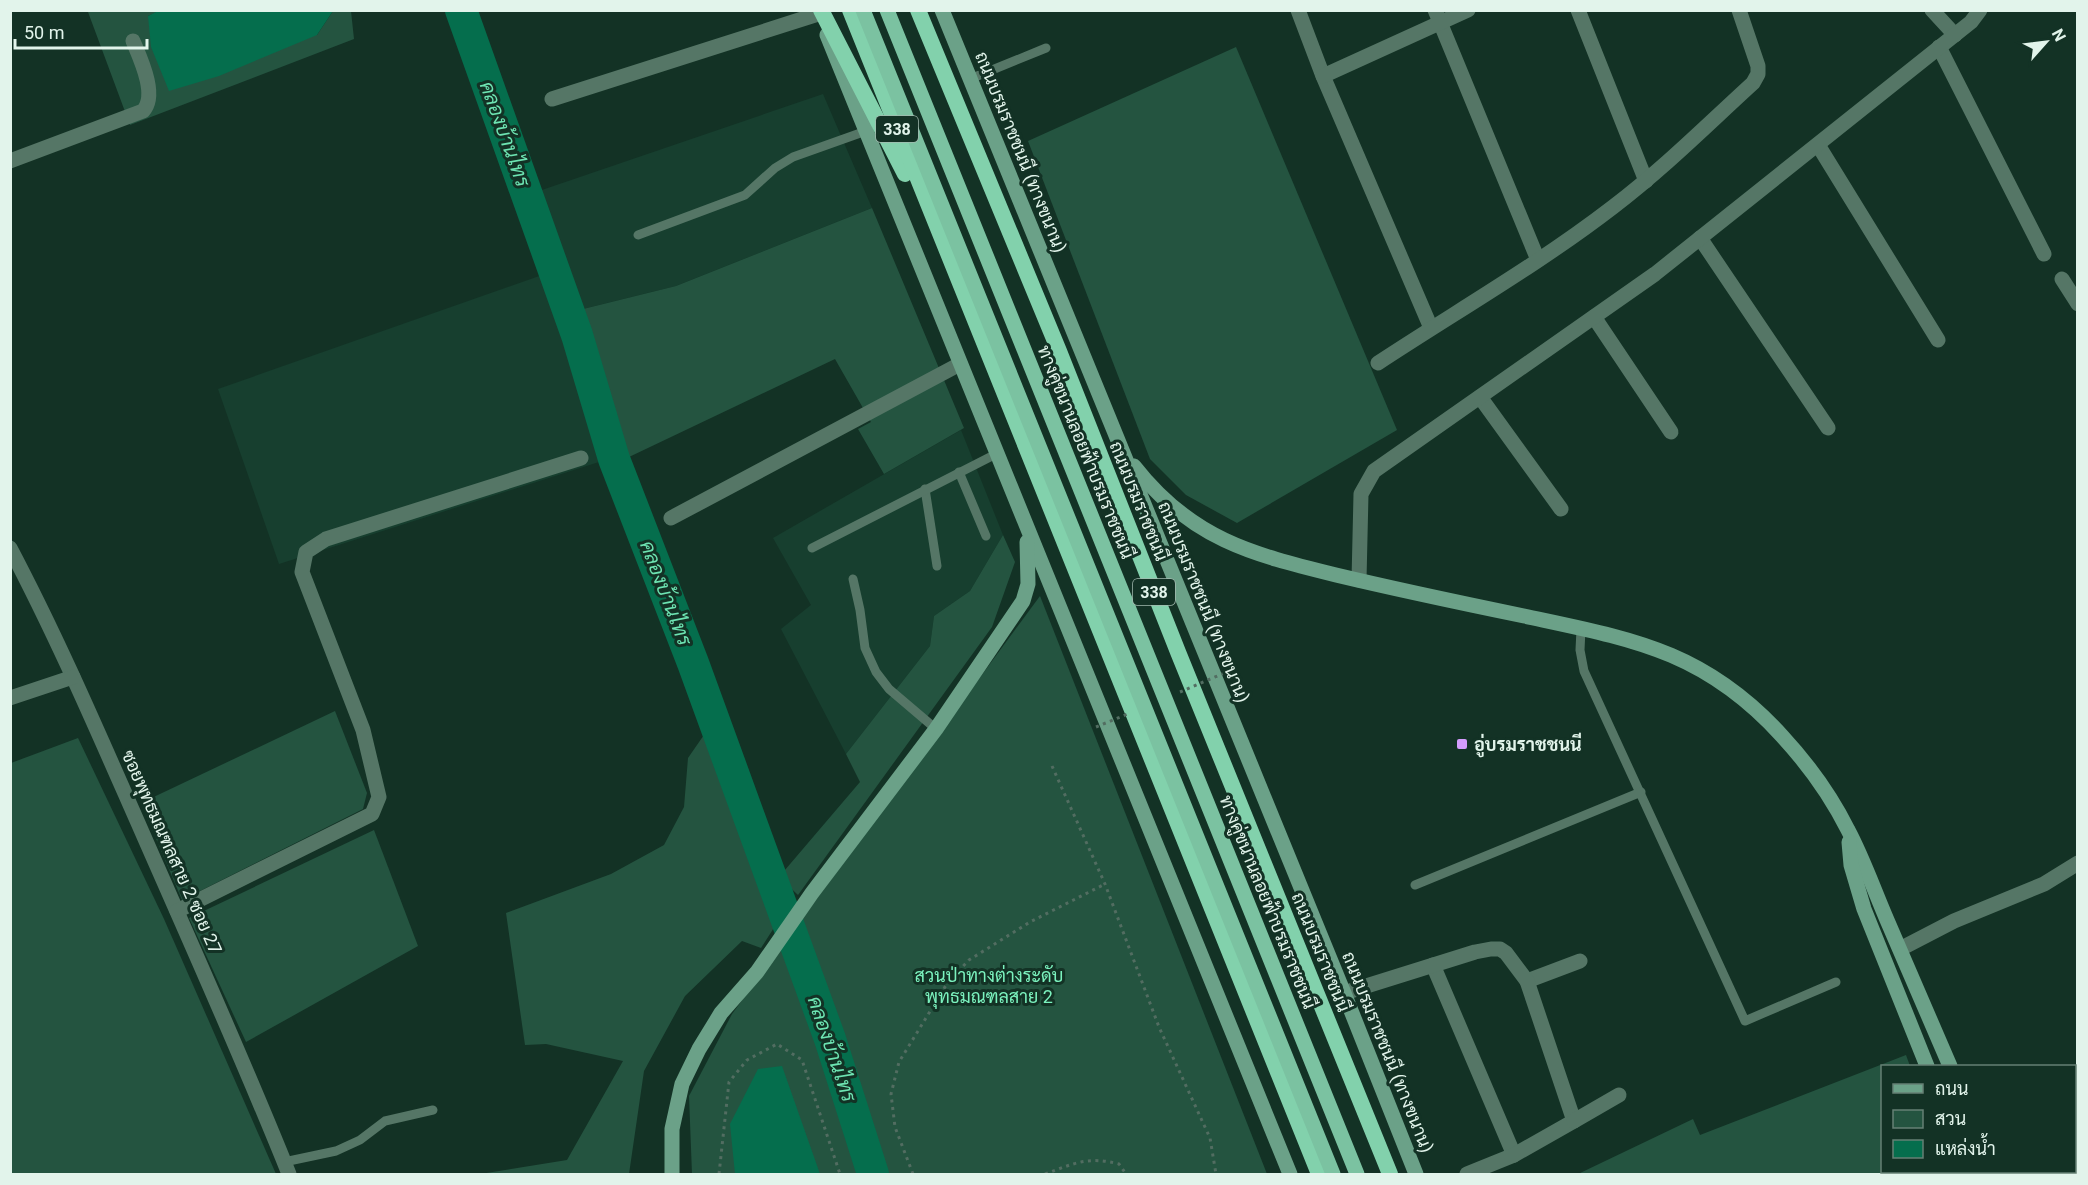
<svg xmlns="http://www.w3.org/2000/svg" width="2088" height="1185" font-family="Roboto,Sarabun,sans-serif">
<rect width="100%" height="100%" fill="#133225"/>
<g fill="#173f2f">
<polygon points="823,94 872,208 676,286 579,310 536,192"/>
<polygon points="545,274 599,462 279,564 218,389"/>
<polygon points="961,430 1003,535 970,591 934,616 930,646 846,754 781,629 811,605 773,538"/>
</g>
<g fill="#245440">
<polygon points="91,10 160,11 148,16 317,35 333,11 351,11 354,39 130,125 88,12"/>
<polygon points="1236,47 1397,430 1237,523 1186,495 1150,459 1028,141"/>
<polygon points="872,208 964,428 884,474 858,429 871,422 835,359 629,457 579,310 676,286"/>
<polygon points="1003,535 1015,562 992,627 798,895 779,877 860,782 846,754 930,646 934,616 970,591"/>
<polygon points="1040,596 1267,1174 692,1174 689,1096 732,1014"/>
<polygon points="335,711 367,793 363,809 182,900 141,803"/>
<polygon points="706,732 777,923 761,948 742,941 685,996 644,1071 629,1174 480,1174 567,1160 623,1061 546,1044 525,1045 506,913 611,874 664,845 684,807 688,758"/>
<polygon points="78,738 164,919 276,1174 11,1174 11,763"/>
<polygon points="374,830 418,946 246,1042 189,918"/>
<polygon points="1906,1055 1910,1066 1882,1066 1882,1172 1953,1172 1954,1174 1578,1174 1693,1119 1700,1135"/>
</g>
<g fill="#056e4d">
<polygon points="160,10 333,10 333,11 317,35 219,76 169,91 151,47 148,16"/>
<polygon points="782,1066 820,1174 735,1174 730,1124 758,1069"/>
</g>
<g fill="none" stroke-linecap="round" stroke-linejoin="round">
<polyline stroke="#056e4d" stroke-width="32" points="461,10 577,335 614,459 693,663 830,1039 873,1174"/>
<g stroke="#526d61" stroke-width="3" stroke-dasharray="3 4.5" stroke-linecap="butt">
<polyline points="1052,766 1105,884 1159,1027 1210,1138 1216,1174"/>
<polyline points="719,1174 729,1082 747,1060 777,1044 802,1060 840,1174"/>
<polyline points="913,1174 895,1127 891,1094 899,1062 948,982 969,960 1030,922 1105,884"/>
<path d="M1045 1174C1075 1163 1088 1156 1119 1164L1126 1174"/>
</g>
<g stroke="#557666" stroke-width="9">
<polyline points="970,79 1046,48"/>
<polyline points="638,235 745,195 775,168 793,157 866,131"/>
<polyline points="959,472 986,536"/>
<polyline points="925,489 937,566"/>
<polyline points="812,548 996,454"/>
<polyline points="853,579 860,610 865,648 876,672 889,689 936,729"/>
<polyline points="1581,629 1580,650 1584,671 1745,1021 1836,982"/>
<polyline points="1415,885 1641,792"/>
<polyline points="284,1162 336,1151 360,1140 385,1121 433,1110"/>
</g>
<g stroke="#557666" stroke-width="15">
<polyline points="1298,10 1323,76 1431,328"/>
<polyline points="1435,10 1538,260"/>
<polyline points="1578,10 1646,181"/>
<polyline points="1932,10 1955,35"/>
<polyline points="1939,47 2044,254"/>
<polyline points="1323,76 1468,10"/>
<polyline points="552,99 818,14"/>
<polyline points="1818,145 1938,340"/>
<path d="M10 161 143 111C158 95 140 58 133 41"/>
<polyline points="1700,238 1828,428"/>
<polyline points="2062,279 2078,304"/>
<polyline points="1594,317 1671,432"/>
<path d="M1378 363C1457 311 1539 264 1613 207 1663 169 1707 125 1753 83L1758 74V66L1739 10"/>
<polyline points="1480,397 1561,509"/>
<polyline points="671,518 960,364"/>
<path d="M10 548C59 641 100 737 142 832 192 946 243 1059 289 1174"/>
<polyline points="1359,580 1361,494 1374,471 1655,274 1971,22 1980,10"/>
<polyline points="10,698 73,677"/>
<polyline points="177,911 372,814 379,797 363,730 302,572 306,552 326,539 581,458"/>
<polyline points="1900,949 1954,921 2044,884 2078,863"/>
<polyline points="1433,965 1514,1155"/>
<polyline points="1527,981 1580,961"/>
<polyline points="1344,993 1475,952 1491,949 1500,949 1506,953 1527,981 1574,1121 1514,1155 1467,1174"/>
<polyline points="1574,1121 1619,1095"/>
</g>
<g stroke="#6ba188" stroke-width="15">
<polyline points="942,10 1344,993 1416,1174"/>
<polyline points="827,35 1290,1174"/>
<path d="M1134 466C1191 539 1251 554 1336 575 1399 590 1461 603 1524 616 1631 639 1704 650 1782 736 1807 763 1831 796 1848 830 1863 858 1874 890 1887 920 1908 969 1929 1018 1950 1066"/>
<polyline points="1849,842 1851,865 1864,909 1927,1066"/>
<polyline points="1969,1172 1970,1174"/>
<polyline points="1996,1172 1997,1174"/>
<polyline points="672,1174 672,1129 682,1084 699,1049 721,1013 757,972 812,893 936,729 1023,601 1028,584 1027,542"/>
</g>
<g stroke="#82d1ac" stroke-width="16">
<polyline points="821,10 905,174"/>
<polyline points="850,10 1319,1174"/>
<polyline points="918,10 1059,351 1178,652 1390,1174"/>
</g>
<g stroke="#526d61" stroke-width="3" stroke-dasharray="3 4.5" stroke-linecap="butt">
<polyline points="1180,692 1229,671"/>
<polyline points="1096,727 1130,713"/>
</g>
<g stroke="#7bc2a1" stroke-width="15">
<polyline points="863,10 1333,1174"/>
<polyline points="887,10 1357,1174"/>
</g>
</g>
<rect fill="#d39cfc" stroke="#133225" stroke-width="2" x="1456" y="738" width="12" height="12" rx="3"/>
<g text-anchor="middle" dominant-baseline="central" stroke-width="6" stroke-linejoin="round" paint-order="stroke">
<g fill="#133225" stroke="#a4bab0" stroke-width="1.5">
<rect x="876" y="116" width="42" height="26" rx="4.5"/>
<rect x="1133" y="579" width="42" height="26" rx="4.5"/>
</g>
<g font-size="16" font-weight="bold" fill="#e2f4eb">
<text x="897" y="129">338</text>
<text x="1154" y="592">338</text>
</g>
<g font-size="18" fill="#e2f4eb" stroke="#133225">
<text transform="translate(1021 152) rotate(68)">ถนนบรมราชชนนี (ทางขนาน)</text>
<text transform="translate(1086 452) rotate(68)">ทางคู่ขนานลอยฟ้าบรมราชชนนี</text>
<text transform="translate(1139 501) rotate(68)">ถนนบรมราชชนนี</text>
<text transform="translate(1204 602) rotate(68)">ถนนบรมราชชนนี (ทางขนาน)</text>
<text transform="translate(172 852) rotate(66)">ซอยพุทธมณฑลสาย 2 ซอย 27</text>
<text transform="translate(1268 902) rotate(68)">ทางคู่ขนานลอยฟ้าบรมราชชนนี</text>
<text transform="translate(1321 952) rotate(68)">ถนนบรมราชชนนี</text>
<text transform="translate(1388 1052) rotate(68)">ถนนบรมราชชนนี (ทางขนาน)</text>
</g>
<g font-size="18" font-weight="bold" fill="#e2f4eb" stroke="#133225" text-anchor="start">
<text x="1474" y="744">อู่บรมราชชนนี</text>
</g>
<g font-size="18" fill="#7bf2be" stroke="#133225">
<text x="989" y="975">สวนป่าทางต่างระดับ<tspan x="989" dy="21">พุทธมณฑลสาย 2</tspan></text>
</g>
<g font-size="20" font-style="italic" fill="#6de4b2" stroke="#133225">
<text transform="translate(505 134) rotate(70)">คลองบ้านไทร</text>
<text transform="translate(666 593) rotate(69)">คลองบ้านไทร</text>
<text transform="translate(832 1049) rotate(71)">คลองบ้านไทร</text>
</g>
</g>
<rect width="2088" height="1185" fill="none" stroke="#e2f4eb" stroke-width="24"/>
<rect x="1881" y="1065" width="195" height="108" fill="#133225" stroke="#668074" stroke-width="1.5"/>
<rect x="1893" y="1084" width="30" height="9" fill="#6ba188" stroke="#668074" stroke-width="1.5"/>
<text x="1935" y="1095" font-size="18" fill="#e2f4eb">ถนน</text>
<rect x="1893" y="1110" width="30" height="18" fill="#245440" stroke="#668074" stroke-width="1.5"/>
<text x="1935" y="1125" font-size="18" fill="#e2f4eb">สวน</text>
<rect x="1893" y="1140" width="30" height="18" fill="#056e4d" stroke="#668074" stroke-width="1.5"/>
<text x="1935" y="1155" font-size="18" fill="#e2f4eb">แหล่งน้ำ</text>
<g transform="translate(2046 42) rotate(62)" stroke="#133225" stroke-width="4.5" paint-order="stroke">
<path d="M0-4.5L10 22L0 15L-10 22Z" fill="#e2f4eb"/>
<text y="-9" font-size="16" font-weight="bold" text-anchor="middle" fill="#e2f4eb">N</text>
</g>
<path d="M15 39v9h132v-9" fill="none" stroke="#e2f4eb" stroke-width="3"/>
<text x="24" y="39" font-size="18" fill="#e2f4eb" stroke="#133225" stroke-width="4.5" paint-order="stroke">50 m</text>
</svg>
